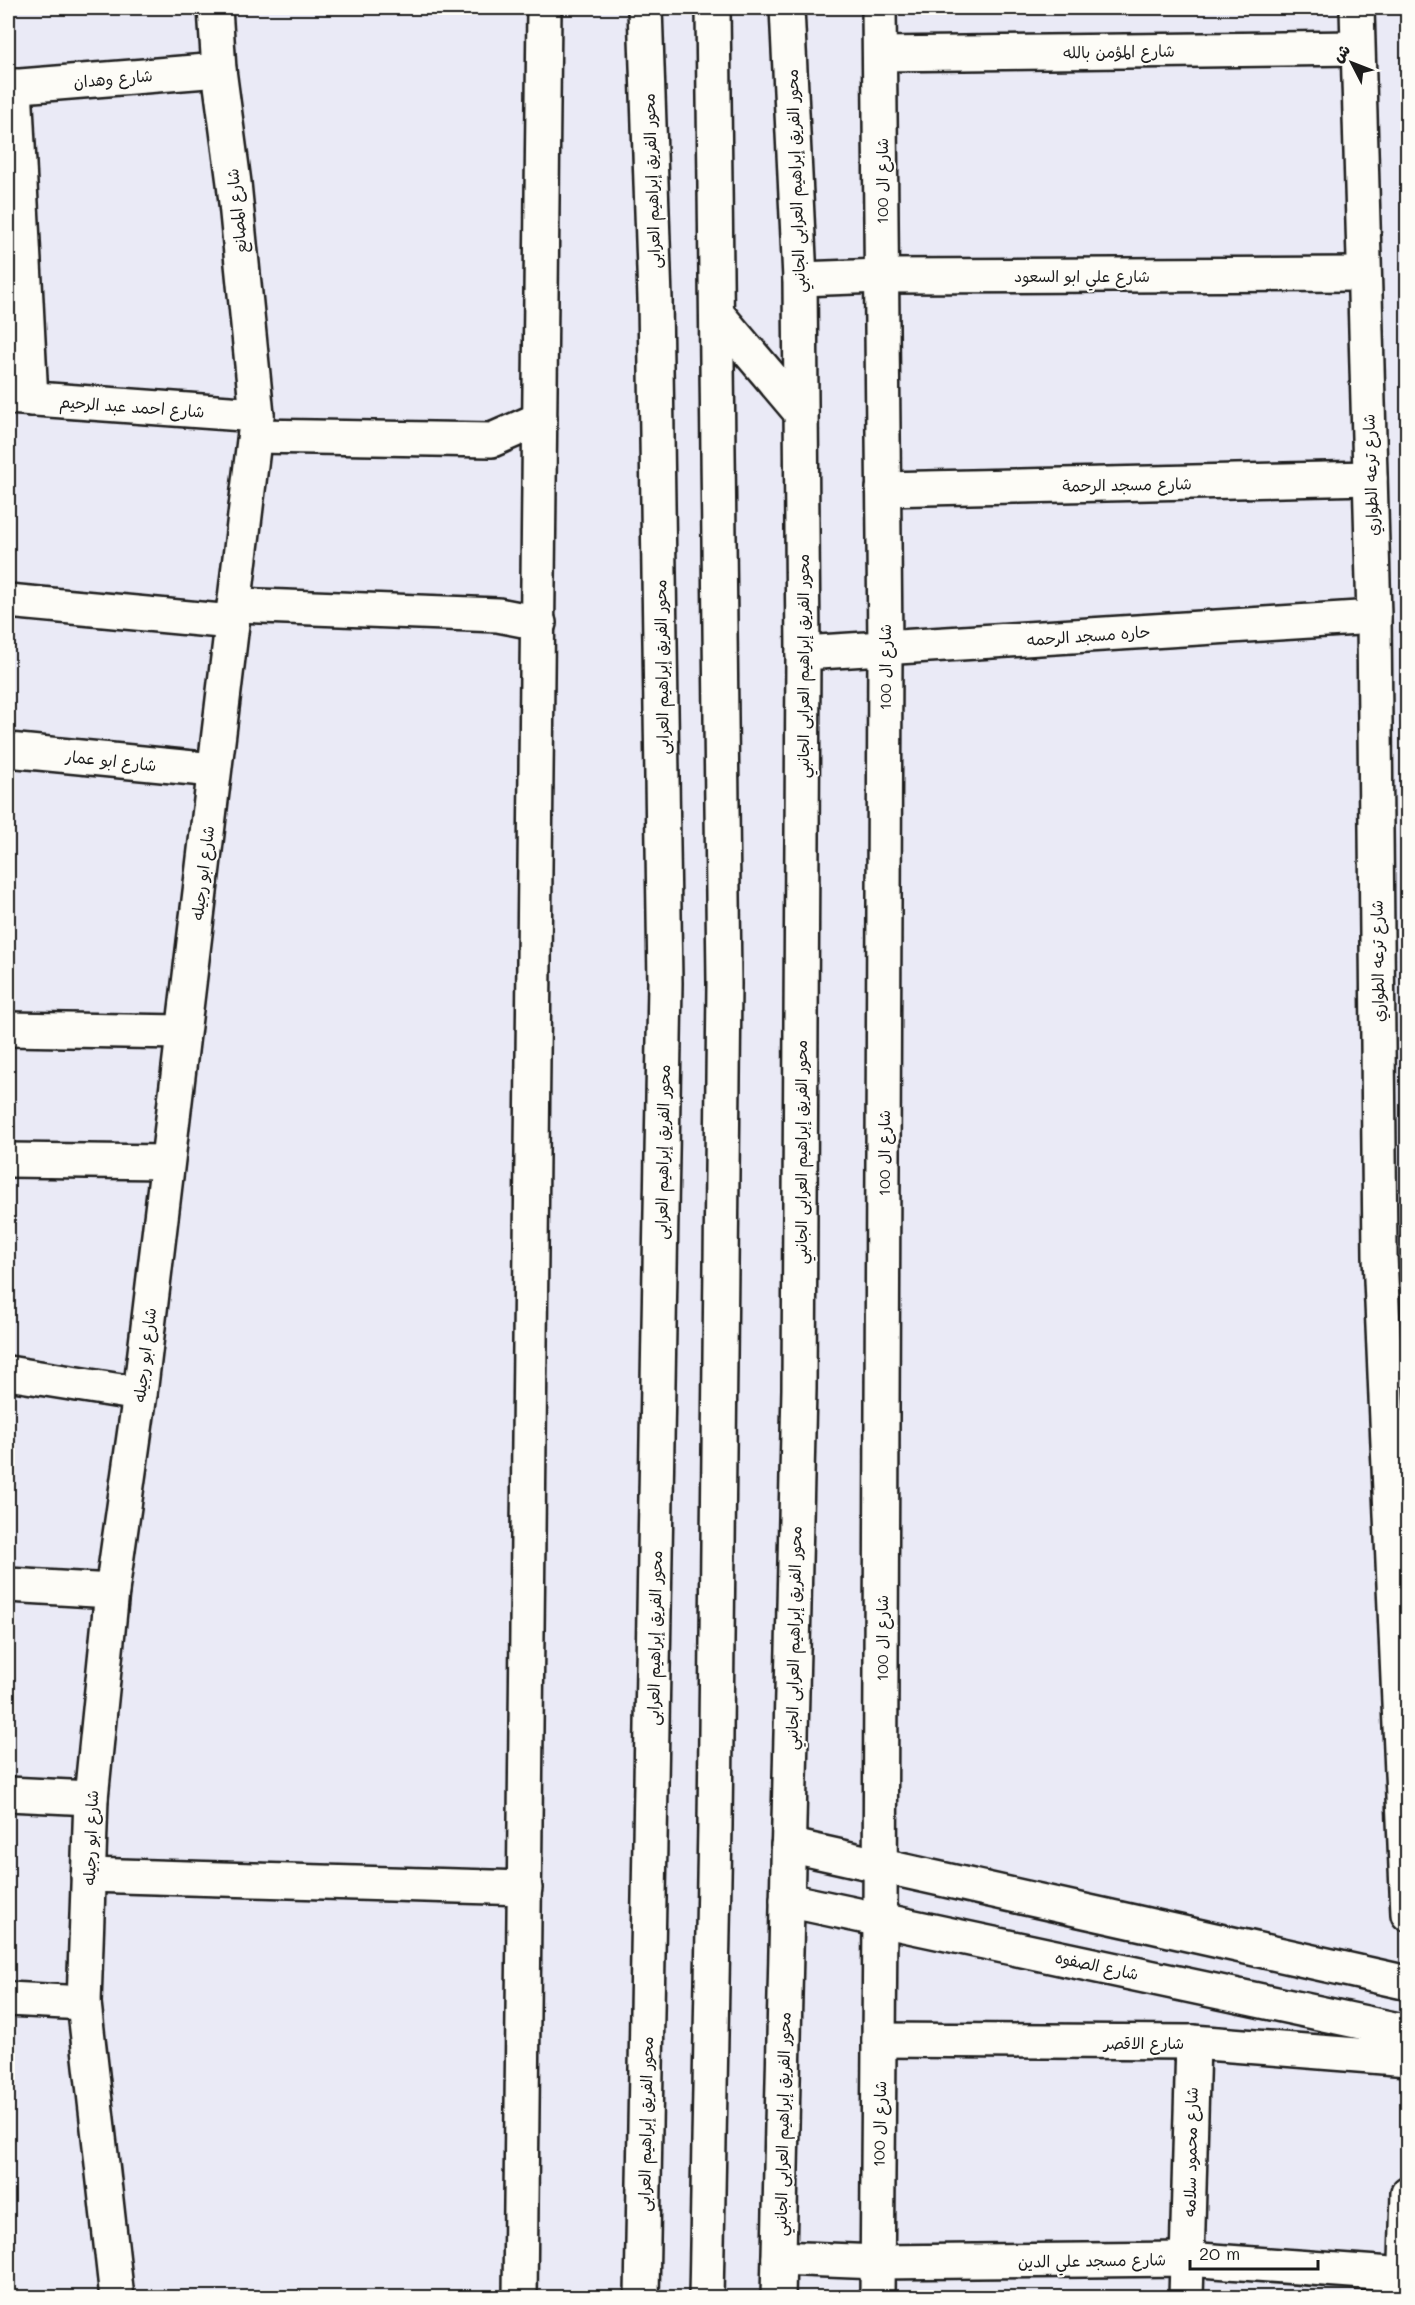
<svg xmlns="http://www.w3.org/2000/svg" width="1415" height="2305" font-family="Mali,'Playpen Sans Arabic',sans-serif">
<rect width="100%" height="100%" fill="#eaeaf6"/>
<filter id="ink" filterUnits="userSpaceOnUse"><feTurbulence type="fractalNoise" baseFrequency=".0167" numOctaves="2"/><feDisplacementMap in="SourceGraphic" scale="12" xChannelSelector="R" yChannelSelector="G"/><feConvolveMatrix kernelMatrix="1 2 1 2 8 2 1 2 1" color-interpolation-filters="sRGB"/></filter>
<g filter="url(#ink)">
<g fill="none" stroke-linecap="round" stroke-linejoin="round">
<defs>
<g id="street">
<polyline points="1357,8 1374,617 1380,1256 1408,1914"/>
<polyline points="880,54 1357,48"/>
<polyline points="15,86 31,399"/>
<polyline points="8,87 219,70"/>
<polyline points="800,279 881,276 1363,274"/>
<polyline points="8,397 257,415"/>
<polyline points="255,436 492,440 540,419"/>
<polyline points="883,489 1370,478"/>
<polyline points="8,601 232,622"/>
<polyline points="234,605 498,615 539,623"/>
<polyline points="803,653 1374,617"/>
<polyline points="8,750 214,770"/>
<polyline points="8,1029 182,1032"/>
<polyline points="8,1160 167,1162"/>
<polyline points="8,1373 140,1394"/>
<polyline points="8,1585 112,1591"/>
<polyline points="8,1794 91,1798"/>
<polyline points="788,1845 1408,1983"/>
<polyline points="88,1875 525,1888"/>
<polyline points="787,1900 1408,2032"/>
<polyline points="8,1999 84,2003"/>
<polyline points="879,2040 1193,2042 1408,2059"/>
<polyline points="779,2258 877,2262 1187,2259 1405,2275"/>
<polyline points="1405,2296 1408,2193"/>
<polyline points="117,2298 84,2003 91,1798 112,1591 140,1394 257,415 234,183 219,70 215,8"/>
<polyline points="877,2298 880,1918 885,648 879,8"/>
<polyline points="1186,2298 1193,2042"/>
</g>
<g id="secondary">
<polyline points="718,315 801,413"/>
<polyline points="520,2298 544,8"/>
<polyline points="642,2298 665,983 655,299 645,8"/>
<polyline points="706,2298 715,1825 724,984 713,8"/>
<polyline points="778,2298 799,1389 803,653 800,279 787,8"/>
</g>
</defs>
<use href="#street" stroke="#1c1c1c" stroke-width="38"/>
<use href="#secondary" stroke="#1c1c1c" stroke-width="38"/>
<use href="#street" stroke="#fdfcf7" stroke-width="33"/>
<use href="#secondary" stroke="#fdfcf7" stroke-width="33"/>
</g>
</g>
<g text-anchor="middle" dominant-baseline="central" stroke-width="4.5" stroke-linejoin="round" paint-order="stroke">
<g font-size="16" fill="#1c1c1c" stroke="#fdfcf7">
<text transform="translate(1119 51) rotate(-1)">شارع المؤمن بالله</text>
<text transform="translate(113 78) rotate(-5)">شارع وهدان</text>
<text transform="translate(651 181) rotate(-92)">محور الفريق إبراهيم العرابى</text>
<text transform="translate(795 181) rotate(-92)">محور الفريق إبراهيم العرابى الجانبي</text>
<text transform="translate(881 181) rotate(-90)">شارع ال 100</text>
<text transform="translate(236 211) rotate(-96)">شارع المصانع</text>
<text x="1082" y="275">شارع علي ابو السعود</text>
<text transform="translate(132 406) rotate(4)">شارع احمد عبد الرحيم</text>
<text transform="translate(1370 475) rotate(-92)">شارع ترعه الطواري</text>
<text transform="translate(1127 484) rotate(-1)">شارع مسجد الرحمة</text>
<text transform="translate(1088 635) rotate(-4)">حاره مسجد الرحمه</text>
<text transform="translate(802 666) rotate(-90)">محور الفريق إبراهيم العرابى الجانبي</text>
<text transform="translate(661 667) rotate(-91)">محور الفريق إبراهيم العرابى</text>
<text transform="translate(884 667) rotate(-90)">شارع ال 100</text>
<text transform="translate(111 760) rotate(6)">شارع ابو عمار</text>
<text transform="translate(202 873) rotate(-83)">شارع ابو رجيله</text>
<text transform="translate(1377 961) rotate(-91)">شارع ترعه الطواري</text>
<text transform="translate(662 1152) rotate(-89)">محور الفريق إبراهيم العرابى</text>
<text transform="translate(800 1152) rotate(-90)">محور الفريق إبراهيم العرابى الجانبي</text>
<text transform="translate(883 1153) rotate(-90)">شارع ال 100</text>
<text transform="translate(144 1355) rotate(-83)">شارع ابو رجيله</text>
<text transform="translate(654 1638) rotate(-89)">محور الفريق إبراهيم العرابى</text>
<text transform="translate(793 1638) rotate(-89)">محور الفريق إبراهيم العرابى الجانبي</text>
<text transform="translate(881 1638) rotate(-90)">شارع ال 100</text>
<text transform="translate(90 1838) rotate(-88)">شارع ابو رجيله</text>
<text transform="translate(1097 1965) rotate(12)">شارع الصفوه</text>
<text x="1144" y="2042">شارع الاقصر</text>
<text transform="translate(645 2124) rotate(-89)">محور الفريق إبراهيم العرابى</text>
<text transform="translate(782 2124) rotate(-89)">محور الفريق إبراهيم العرابى الجانبي</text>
<text transform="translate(879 2124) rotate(-89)">شارع ال 100</text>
<text transform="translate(1190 2152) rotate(-89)">شارع محمود سلامه</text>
<text transform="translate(1092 2260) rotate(-1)">شارع مسجد علي الدين</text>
</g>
</g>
<rect width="1415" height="2305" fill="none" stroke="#fdfcf7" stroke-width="30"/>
<rect x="15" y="15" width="1385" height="2275" fill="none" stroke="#1c1c1c" stroke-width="2" filter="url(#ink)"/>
<g transform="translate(1352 63) rotate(312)" stroke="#fdfcf7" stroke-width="4.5" paint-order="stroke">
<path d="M0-4.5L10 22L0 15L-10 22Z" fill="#1c1c1c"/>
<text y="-9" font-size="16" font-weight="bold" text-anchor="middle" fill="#1c1c1c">ش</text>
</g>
<path d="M1190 2260v9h128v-9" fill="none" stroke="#1c1c1c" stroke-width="3"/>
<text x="1199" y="2260" font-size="18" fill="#1c1c1c" stroke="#fdfcf7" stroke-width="4.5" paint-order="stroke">20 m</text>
</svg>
